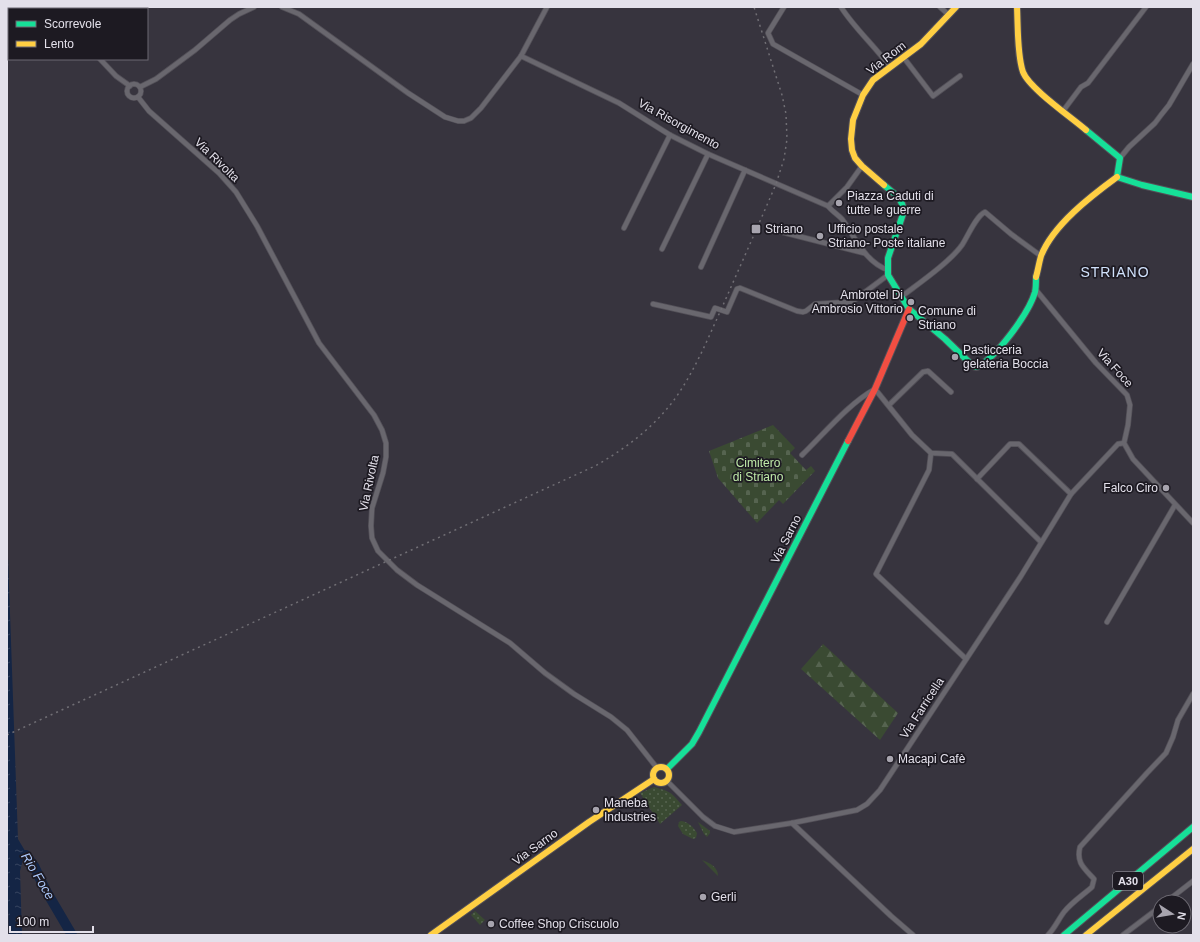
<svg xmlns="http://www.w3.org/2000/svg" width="1200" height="942" font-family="Arial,sans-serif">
<defs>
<pattern id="grass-dots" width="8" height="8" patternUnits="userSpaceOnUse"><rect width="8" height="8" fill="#3a4a32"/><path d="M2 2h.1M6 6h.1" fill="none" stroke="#566450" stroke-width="1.8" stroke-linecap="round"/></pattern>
<pattern id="forest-firs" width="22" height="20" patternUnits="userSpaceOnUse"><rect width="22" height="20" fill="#3a4a32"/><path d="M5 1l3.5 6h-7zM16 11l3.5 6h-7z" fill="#566450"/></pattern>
<pattern id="cemetery-stones" width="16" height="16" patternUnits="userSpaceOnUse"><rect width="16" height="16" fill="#3a4a32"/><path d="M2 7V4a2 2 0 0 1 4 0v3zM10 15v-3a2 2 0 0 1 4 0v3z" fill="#566450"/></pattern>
<pattern id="water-ripples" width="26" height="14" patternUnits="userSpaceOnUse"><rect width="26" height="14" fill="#142545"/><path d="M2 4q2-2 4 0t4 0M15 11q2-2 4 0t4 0" fill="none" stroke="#364460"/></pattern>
</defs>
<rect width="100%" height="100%" fill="#37343e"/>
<g fill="url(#grass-dots)">
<path d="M654 787C671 792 670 791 682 805L660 824 640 793Z"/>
<path d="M681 821C689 822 693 827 697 833L696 838 693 839 683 834 678 826 679 822Z"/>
<polygon points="698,822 710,831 710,833 707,837 704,834"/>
<path d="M702 860C710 863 718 867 718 876Z"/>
<polygon points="475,911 485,920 480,925 471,915"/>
</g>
<polygon fill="url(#forest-firs)" points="823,644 898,713 880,740 801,669"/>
<polygon fill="url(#cemetery-stones)" points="773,425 795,448 790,453 806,470 811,466 815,471 783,504 779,500 757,523 718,478 709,451"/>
<polygon fill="url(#water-ripples)" points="7,528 18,839 34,866 23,860 20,871 22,935 9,935 7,879"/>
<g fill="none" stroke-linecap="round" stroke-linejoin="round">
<polyline stroke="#142545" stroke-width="10" points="26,855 34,866 45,889 72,935"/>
<defs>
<g id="street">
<polyline points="67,7 68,9"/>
<polyline points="282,7 299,14 408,93 445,117 458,121 464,121 471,118 481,108 521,56 547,7"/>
<polyline points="784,7 768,33 773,44 863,95"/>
<path d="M841 7C855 29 875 46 890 67"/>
<polyline points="940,7 949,15"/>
<path d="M521 56 619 103 670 135 708 154 828 206C832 211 838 215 842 219 855 237 865 262 888 270"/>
<polyline points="904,58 933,96 960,76"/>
<polyline points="100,59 116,76 130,86"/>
<circle cx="134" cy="91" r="7"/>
<polyline points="140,87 156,79 195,50 230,20 239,14 254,7"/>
<polyline points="138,97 149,111 219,173 236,192 257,226 319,343 374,415 382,430 386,443 386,457 383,473 372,508 371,526 372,538 378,551 397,570 417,585 510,643 545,673 574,694 611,717 627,730 657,768"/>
<polyline points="1063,111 1081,87 1088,83 1146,7"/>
<polyline points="1120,158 1129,147 1155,123 1161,115 1169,105 1193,64"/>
<polyline points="828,206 847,187 862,166"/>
<polyline points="624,228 670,135"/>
<polyline points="778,231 864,253"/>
<polyline points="662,249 708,154"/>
<polyline points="701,267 745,170"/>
<polyline points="1036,290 1096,363 1127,395 1130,405 1128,425 1124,443 1133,459 1193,523"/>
<path d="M901 297C918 284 950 262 962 245 968 236 976 216 985 212L1011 234 1041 256"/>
<polyline points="653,304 711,317 715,308 727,312 737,289 740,288 797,311 803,312 806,311 815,304 848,302 853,301 888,275"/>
<polyline points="889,405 923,372 928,371 951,392"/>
<polyline points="931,453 929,470 876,574 966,659"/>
<path d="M802 455C824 434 848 404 875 389L912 435 931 453 952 454 1041 542"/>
<polyline points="977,479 1010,444 1019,444 1071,494"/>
<polyline points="1107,622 1175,505"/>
<polyline points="667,781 703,817 715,826 734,832 792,823 857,810 867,804 880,790 1021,576 1071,494 1118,444 1124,443"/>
<polyline points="792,823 891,916 913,935"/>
<polyline points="1166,902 1193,881"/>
<path d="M1048 935C1055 928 1058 920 1064 912 1072 902 1083 895 1092 887L1094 879C1084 868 1076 863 1080 847L1147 773 1166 753 1173 737 1178 720 1193 694"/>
<polyline points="1123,935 1160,907"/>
</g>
<g id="fast">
<polyline points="1086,130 1120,158 1117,177"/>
<polyline points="1117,177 1142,185 1193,197"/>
<path d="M884 185C894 194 905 199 903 214L888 258V275L909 309 945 339 973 366 977 367C996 358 1029 313 1035 292 1036 288 1036 282 1036 277"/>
<polyline points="667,769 692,744 699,732 848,441"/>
<polyline points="1064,935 1193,827"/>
</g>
<g id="slow">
<path d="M1017 7C1018 26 1017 55 1023 72 1029 88 1071 117 1086 130"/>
<polyline points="884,185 862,166 855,158 852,150 851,139 853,120 863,95 873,80 921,44 956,7"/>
<path d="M1036 277C1038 270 1039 263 1041 256 1053 225 1091 196 1117 177"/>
<circle cx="661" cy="775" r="8"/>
<polyline points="431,935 589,822 654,779"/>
<polyline points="1086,935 1193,849"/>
</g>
<polyline id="jam" points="848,441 875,389 909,309"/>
</defs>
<use href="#street" stroke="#535058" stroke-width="6"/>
<use href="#fast" stroke="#535058" stroke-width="8"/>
<use href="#slow" stroke="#535058" stroke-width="8"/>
<use href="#jam" stroke="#535058" stroke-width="8"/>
<use href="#street" stroke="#69676e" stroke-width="4.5"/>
<use href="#fast" stroke="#16e098" stroke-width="6"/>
<use href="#slow" stroke="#ffcf43" stroke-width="6"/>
<use href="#jam" stroke="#f24e42" stroke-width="6"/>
<path stroke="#716f75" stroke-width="1.5" stroke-dasharray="2 4" stroke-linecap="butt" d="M7 735 595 466C625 449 653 428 674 400 695 371 709 336 724 303 741 264 759 224 776 184L784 159 787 139 786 114 782 95 754 7"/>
</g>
<g fill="#a7a4ae" stroke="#1d1a22" stroke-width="1.5">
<circle cx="839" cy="203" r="4"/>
<rect x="751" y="224" width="10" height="10" rx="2"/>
<circle cx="820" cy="236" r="4"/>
<circle cx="911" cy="302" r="4"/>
<circle cx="910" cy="318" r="4"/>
<circle cx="955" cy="357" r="4"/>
<circle cx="1166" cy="488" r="4"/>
<circle cx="890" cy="759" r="4"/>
<circle cx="596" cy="810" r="4"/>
<circle cx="703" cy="897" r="4"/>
<circle cx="491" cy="924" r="4"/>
</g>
<g text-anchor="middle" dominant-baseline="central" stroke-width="3.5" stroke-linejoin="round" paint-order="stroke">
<rect fill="#1d1a22" stroke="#a8a5ae" stroke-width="1" x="1113" y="872" width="30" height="18" rx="3"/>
<g font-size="11" font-weight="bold" fill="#e3e0ea">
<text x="1128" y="881">A30</text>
</g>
<g font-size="12" fill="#e3e0ea" stroke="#1d1a22">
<text transform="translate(886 58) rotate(-38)">Via Rom</text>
<text transform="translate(679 124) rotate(29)">Via Risorgimento</text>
<text transform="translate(217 160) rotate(44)">Via Rivolta</text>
<text transform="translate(1115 368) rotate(48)">Via Foce</text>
<text transform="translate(369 483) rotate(-78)">Via Rivolta</text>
<text transform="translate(786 539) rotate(-63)">Via Sarno</text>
<text transform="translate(922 708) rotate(-57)">Via Farricella</text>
<text transform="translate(535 847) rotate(-36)">Via Sarno</text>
</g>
<g font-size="12" fill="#e3e0ea" stroke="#1d1a22" text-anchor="start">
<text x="847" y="196">Piazza Caduti di<tspan x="847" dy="14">tutte le guerre</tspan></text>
<text x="765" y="229">Striano</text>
<text x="828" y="229">Ufficio postale<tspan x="828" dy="14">Striano- Poste italiane</tspan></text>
<text x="903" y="295" text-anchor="end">Ambrotel Di<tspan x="903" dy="14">Ambrosio Vittorio</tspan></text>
<text x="918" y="311">Comune di<tspan x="918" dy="14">Striano</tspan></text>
<text x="963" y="350">Pasticceria<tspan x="963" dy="14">gelateria Boccia</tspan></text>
<text x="1158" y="488" text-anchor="end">Falco Ciro</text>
<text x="898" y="759">Macapi Cafè</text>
<text x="604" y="803">Maneba<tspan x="604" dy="14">Industries</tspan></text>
<text x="711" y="897">Gerli</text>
<text x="499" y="924">Coffee Shop Criscuolo</text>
</g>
<g font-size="12" fill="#bfeaa8" stroke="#1d1a22">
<text x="758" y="463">Cimitero<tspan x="758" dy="14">di Striano</tspan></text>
</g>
<g font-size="13" font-style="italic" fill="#adcafd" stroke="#1d1a22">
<text transform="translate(38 876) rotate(59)">Rio Foce</text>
</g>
<g font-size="14" letter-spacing="1" fill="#d0e1fb" stroke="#1d1a22">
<text x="1115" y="272">STRIANO</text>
</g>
</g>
<rect width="1200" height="942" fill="none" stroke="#e3e0ea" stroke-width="16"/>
<rect x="8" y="8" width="140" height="52" fill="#1d1a22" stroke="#6c6972"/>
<rect x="16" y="21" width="20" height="6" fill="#16e098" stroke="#6c6972"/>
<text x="44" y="28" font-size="12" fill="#e3e0ea">Scorrevole</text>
<rect x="16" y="41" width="20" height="6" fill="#ffcf43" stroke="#6c6972"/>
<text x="44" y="48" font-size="12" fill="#e3e0ea">Lento</text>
<g transform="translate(1172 914) rotate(102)"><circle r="19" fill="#1d1a22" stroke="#6c6972"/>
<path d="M0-3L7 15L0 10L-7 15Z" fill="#a7a4ae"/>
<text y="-6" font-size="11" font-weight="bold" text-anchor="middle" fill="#e3e0ea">N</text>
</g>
<path d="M10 926v6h83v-6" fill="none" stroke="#e3e0ea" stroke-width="2"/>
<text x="16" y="926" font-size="12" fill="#e3e0ea" stroke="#1d1a22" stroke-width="3" paint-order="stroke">100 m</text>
</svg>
